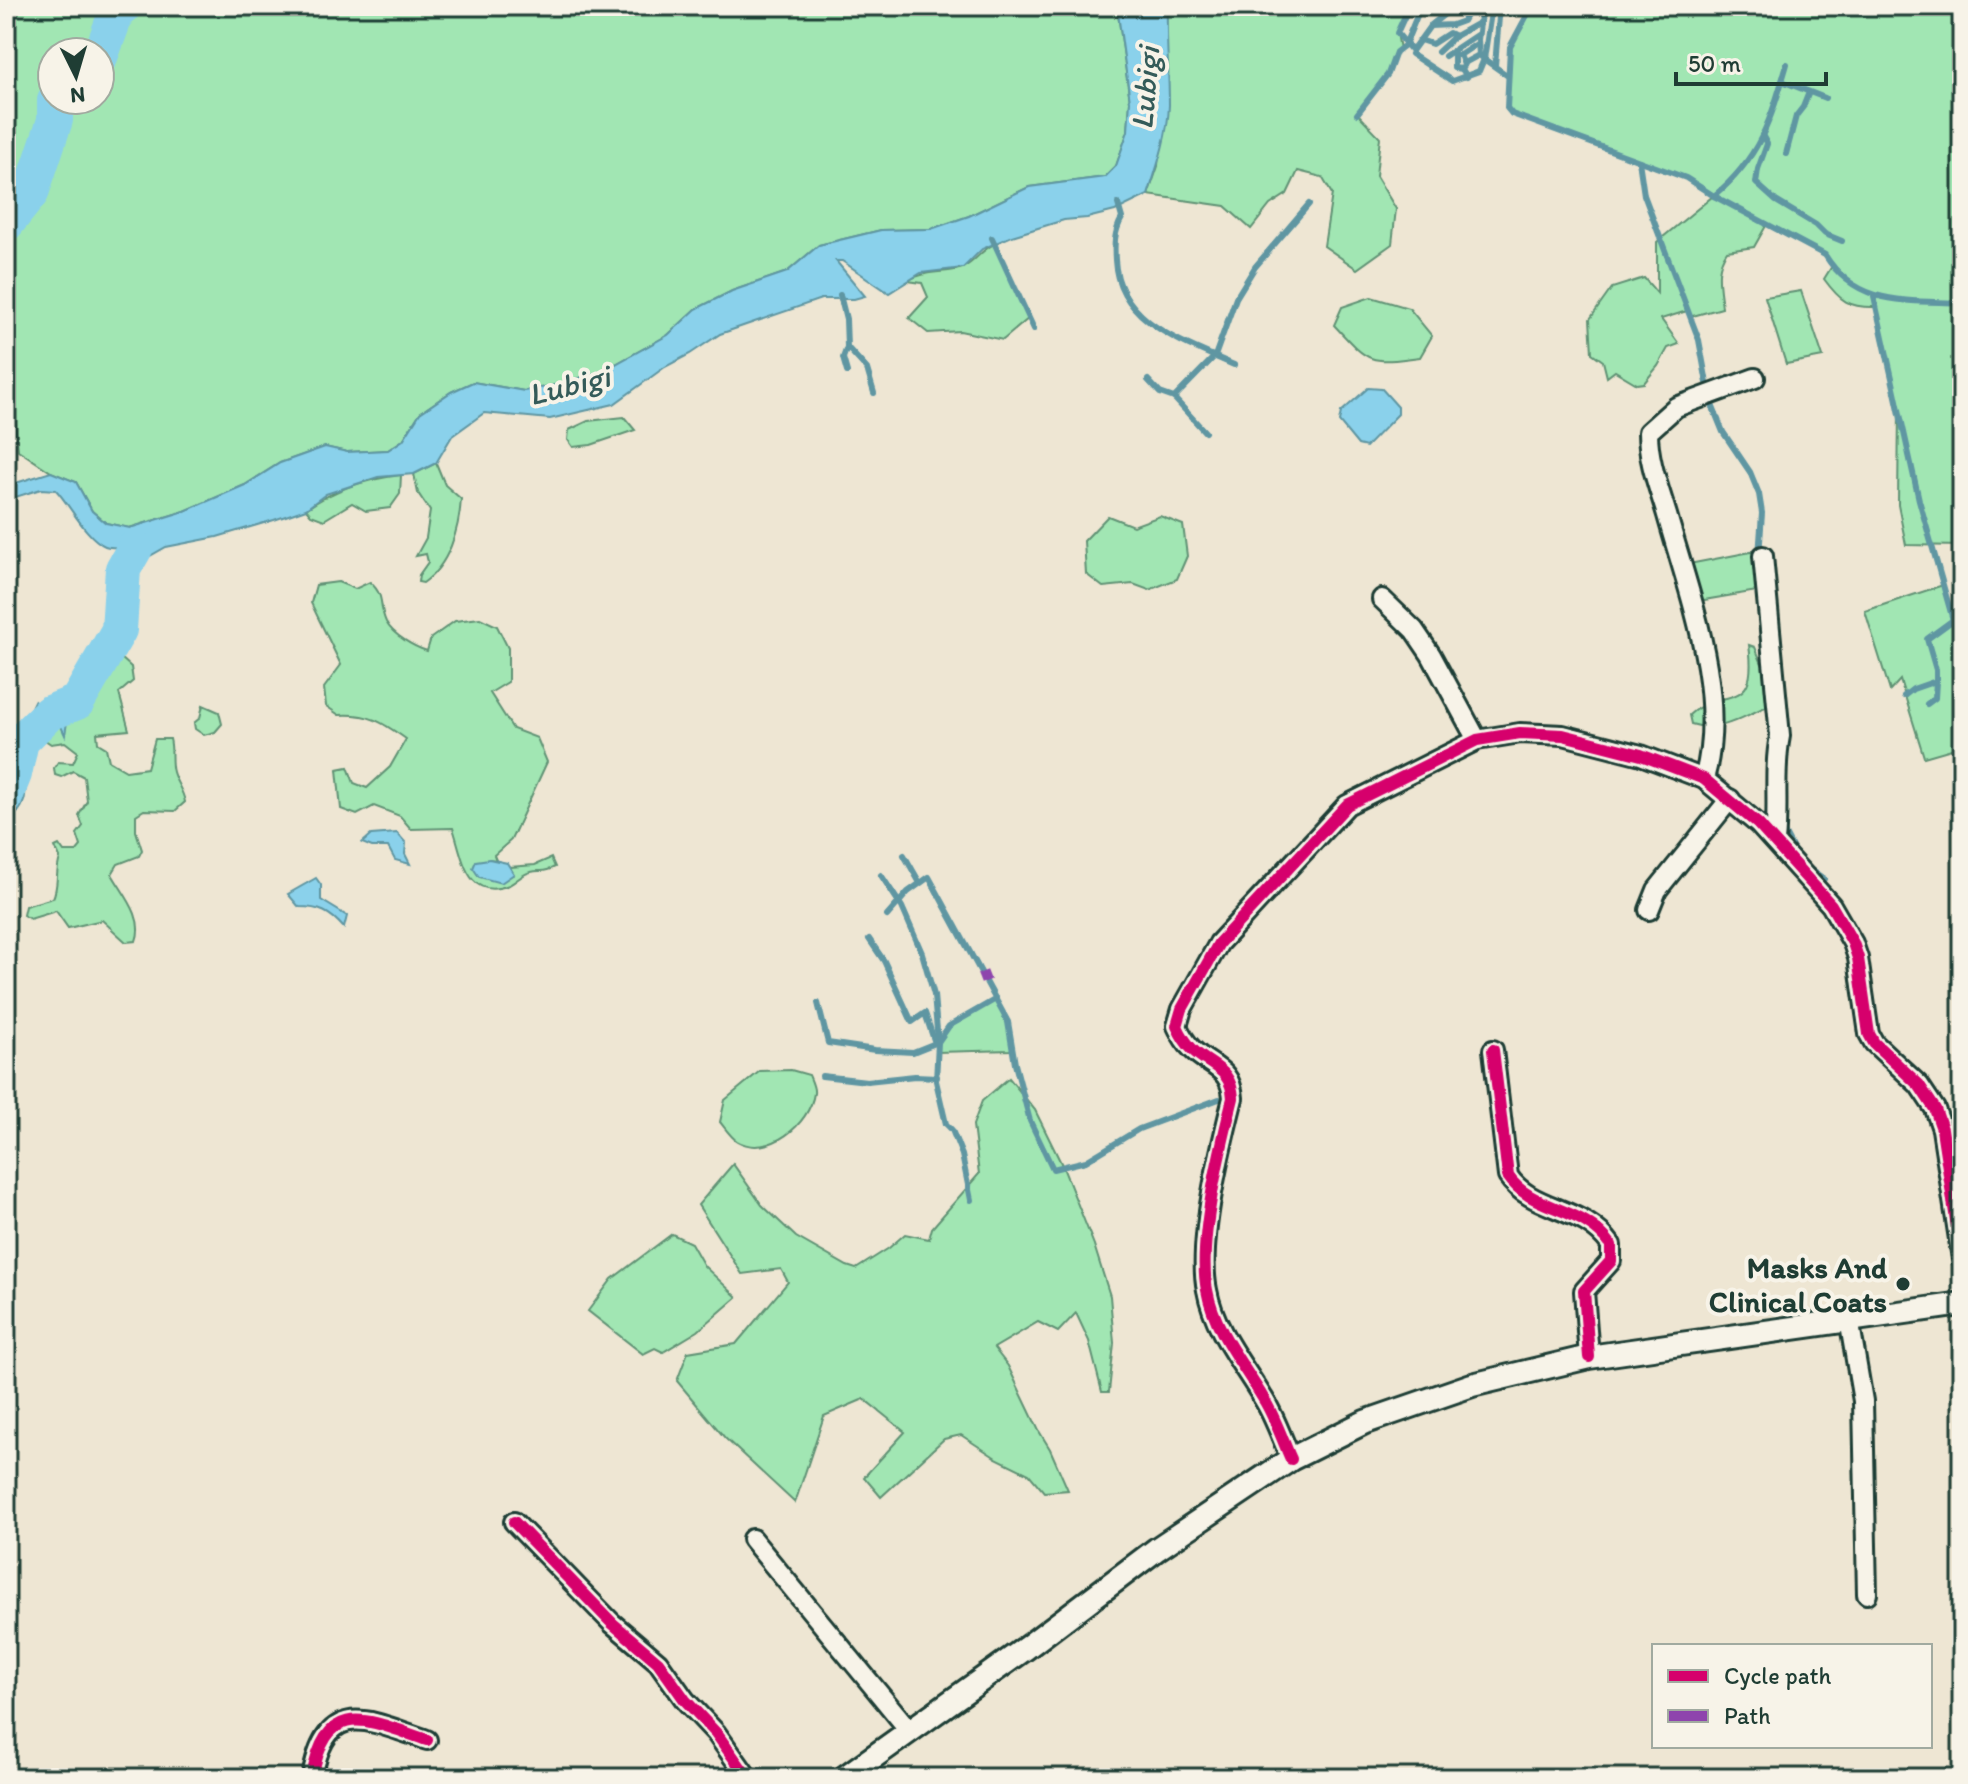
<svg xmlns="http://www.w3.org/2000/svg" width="1968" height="1784" font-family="Itim,sans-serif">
<rect width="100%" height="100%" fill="#eee6d3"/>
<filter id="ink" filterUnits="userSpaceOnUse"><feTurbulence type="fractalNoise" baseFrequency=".0125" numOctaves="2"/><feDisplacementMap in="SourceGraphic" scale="16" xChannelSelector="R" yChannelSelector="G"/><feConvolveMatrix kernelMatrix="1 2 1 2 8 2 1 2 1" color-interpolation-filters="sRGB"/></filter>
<g filter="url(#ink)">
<g fill="#a1e6b3" stroke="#609274" stroke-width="2" fill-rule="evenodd">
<path d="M6 6H116L114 18 133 6H1117L1130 101 1128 131 1116 166 1105 177 1029 187 969 216 931 229 881 230 819 245 787 272 732 291 696 309 668 335 603 371 556 385 524 391 473 382 451 392 420 413 403 440 388 450 347 452 325 447 280 463 245 485 185 511 129 528 106 523 92 511 76 482 51 472 18 450 15 422H6ZM52 52H100V100H52Z"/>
<polygon points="1167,6 1403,6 1408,9 1397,33 1400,49 1396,52 1388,74 1357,113 1380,137 1376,176 1396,209 1392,244 1357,269 1324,246 1332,194 1322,177 1298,171 1287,194 1270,205 1251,229 1225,206 1148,195 1158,166"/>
<path d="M1532 6H1962V546L1906 545 1898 505 1899 406 1876 307C1849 308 1840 301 1824 279L1832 266 1825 255 1767 224 1754 247 1727 251C1714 269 1720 287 1722 308L1689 317 1687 311 1661 319 1679 344 1668 348 1658 366 1644 383 1637 384 1615 371 1607 377 1603 361 1592 353 1590 319 1612 288 1644 278 1657 293V242L1713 196 1686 178 1512 114 1507 108 1510 47Z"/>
<path d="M994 244 1029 318 1003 340 960 331 928 333 909 318 928 297 922 283 907 281C929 268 948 275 964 267 975 262 981 250 994 244Z"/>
<polygon points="1801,291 1823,357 1786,364 1765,297"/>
<path d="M1371 297 1409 308 1432 336 1420 357C1368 364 1369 363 1334 325L1342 307Z"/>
<polygon points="624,417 635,430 591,445 573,447 568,440 569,430 588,421"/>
<path d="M436 463 445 485 461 499C459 530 449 565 423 583L418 582 419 575 428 562 426 554 416 556 426 538 430 511 418 493 414 474Z"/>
<path d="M401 475 400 494 390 508 366 511 352 503 324 520 311 515 306 509C334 489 367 479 401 475Z"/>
<polygon points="1108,516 1133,526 1160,516 1183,525 1187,556 1177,579 1149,590 1133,584 1103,587 1086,574 1084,541"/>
<polygon points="1761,550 1763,590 1698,601 1689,564"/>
<path d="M338 582 355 589 370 582C386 597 378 605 386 622 393 635 414 647 427 651L431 638 455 621 480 618 497 626 508 648V682L490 693 513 729 537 738 547 762 511 840 494 855 496 860 489 859 513 874 510 867 535 865 551 858 555 867C541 874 542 869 531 872 523 873 516 882 509 885 466 902 463 857 453 828L411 829 400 816 374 806 357 815 341 809 337 769 348 767 354 783 367 788 390 767 406 739C382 722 369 713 339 715L326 706 324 688 341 665 311 603 316 585Z"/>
<polygon points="1943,585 1962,652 1962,746 1924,757 1900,680 1890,691 1865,611"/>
<path d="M1749 645 1755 647 1778 702C1747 712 1725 735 1691 724L1689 715C1721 685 1759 716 1749 645Z"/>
<path d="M109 647 131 667 133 681 119 693 129 730 97 733 98 743 106 748 109 761 126 771 147 768 155 739H170C173 750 170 762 173 772 176 783 183 790 185 802L175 811 144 810 136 815V831L142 850 139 856 118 864 112 874C123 894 145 917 136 941L126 942 102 920 68 928 56 911 30 919 23 915 25 906 53 898C59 885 55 873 60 858L55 847 59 845 64 852H76L81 846 77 834 83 826 79 815 87 801 84 777 73 771 61 777 55 775 54 768 58 762 73 763 78 752 65 742 51 744 39 736 60 721 67 722 73 713 64 707 77 702Z"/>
<polygon points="203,705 219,712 222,724 215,732 204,735 195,729 194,723 200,718"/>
<path d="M996 999 1008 1022 1012 1050 937 1052C939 1023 974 1012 996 999Z"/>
<path d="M791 1070 809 1075C811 1080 815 1088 814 1093 810 1124 768 1159 737 1141 731 1137 725 1128 720 1122L725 1100 760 1071Z"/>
<polygon points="1009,1078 1035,1110 1062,1165 1094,1245 1110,1296 1114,1343 1109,1392 1102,1392 1089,1341 1076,1313 1058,1332 1038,1322 994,1348 1008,1366 1039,1431 1050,1449 1068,1490 1044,1492 1029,1474 996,1458 961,1435 944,1439 881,1497 864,1477 905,1432 864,1399 824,1416 795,1503 725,1438 677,1381 688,1352 736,1344 788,1282 781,1269 742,1274 698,1205 733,1164 762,1205 796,1237 847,1266 856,1269 889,1248 905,1234 929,1239 932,1228 979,1174 973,1125 982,1101"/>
<polygon points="672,1234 691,1243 704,1266 737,1297 698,1331 663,1352 655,1348 643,1354 588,1311 612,1279"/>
</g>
<g fill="#8ad1eb" stroke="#5f96a2" stroke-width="2">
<path d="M1117 6H1167C1166 39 1169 72 1169 105 1168 135 1157 167 1148 195L1115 211 1087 218 1064 220 1012 236 982 249 963 268 921 273 889 293 842 261H836L865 296 854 299H821L720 334 690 354 665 367 614 404 550 419 484 413 452 436 436 463 414 474 378 477 326 494 306 509 274 520 217 537 166 547 145 559 134 585 121 594 111 580 125 548C119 547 110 548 105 546 86 538 70 505 56 490L41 489 6 500V486L51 472 76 482 92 511 106 523 130 528 185 511 245 485 280 463 325 447 347 452 388 450 403 440 420 413 451 392 473 382 524 391 556 385 603 371 668 335 696 309 732 291 787 272 819 245 881 230 931 229 969 216 1029 187 1105 177 1116 166 1128 131 1130 101Z"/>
<polygon points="1368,388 1382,389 1398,407 1398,414 1366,447 1358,445 1339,422 1341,412"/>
<path d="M34 701 41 709 64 707 73 713 67 722 65 735 59 722C49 728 36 735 29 745 16 764 41 805 6 821V759Z"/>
<polygon points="397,833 406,843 405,854 410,864 395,860 388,847 372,847 362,843 371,835"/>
<polygon points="489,859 507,863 514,874 501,883 479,877 473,868 476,861"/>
<path d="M316 878 321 885V900L347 916 344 928C330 912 320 907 299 907L288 894Z"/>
</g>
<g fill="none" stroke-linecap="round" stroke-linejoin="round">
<g stroke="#5f96a2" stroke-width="6">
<polyline points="1403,6 1411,10 1412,6"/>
<path d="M1532 6 1510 47 1507 108 1512 114 1686 178 1714 196 1825 255C1857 307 1908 300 1962 303"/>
<polyline points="1408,9 1397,33 1412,51 1430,26 1452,25 1463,21 1471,6"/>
<polyline points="1446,13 1460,6"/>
<polyline points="1430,26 1446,13 1445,6"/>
<polyline points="1420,40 1432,44 1449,33 1455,36"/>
<polyline points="1438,52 1455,36 1480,22"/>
<polyline points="1411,54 1452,81 1479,71 1484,59 1508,76"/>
<polyline points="1460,55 1478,43"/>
<polyline points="1479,55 1478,40 1482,6"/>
<polyline points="1445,56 1478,34"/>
<polyline points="1495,65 1499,17 1504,6"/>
<polyline points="1462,69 1454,68 1454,55 1460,55 1464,65"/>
<polyline points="1467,77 1462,69 1466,62 1479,55 1484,59 1492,6"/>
<polyline points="1782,81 1825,98"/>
<polyline points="1357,114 1388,74 1396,52 1405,45 1421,6"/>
<polyline points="1762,135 1767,144 1758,169 1756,183 1776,201 1816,225 1825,234 1842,241"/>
<polyline points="1786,154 1796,116 1803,107 1809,92"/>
<polyline points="1639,161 1644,195 1699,340 1707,383"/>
<path d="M1714 196C1760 158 1771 119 1787 64"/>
<path d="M1118 204 1122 218C1114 232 1114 245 1115 260 1118 323 1186 343 1234 365"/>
<polyline points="992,238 1034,329"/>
<polyline points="840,295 846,319 847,347 867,369 874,393"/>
<polyline points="1874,297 1919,500 1962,652"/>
<polyline points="847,347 843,358 847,372"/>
<polyline points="1148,380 1160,393 1174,398 1215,356 1236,298 1255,267 1309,204"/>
<polyline points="1174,398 1205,432"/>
<polyline points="1710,400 1723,432 1750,472 1759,494 1762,513 1759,556"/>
<polyline points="1767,686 1771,731"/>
<polyline points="1904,696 1913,689 1936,681 1936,670 1927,639 1953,620"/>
<polyline points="1927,704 1935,698 1936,681"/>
<polyline points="1783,830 1795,853"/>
<polyline points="904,855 920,883"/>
<polyline points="1807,867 1824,879"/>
<polyline points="881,875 902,907 922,953 934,995 938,1042 936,1081 946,1124 952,1130 962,1155 971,1200"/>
<polyline points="887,916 908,892 929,877 1008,1022 1015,1064 1030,1121 1053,1169 1086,1161 1139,1129 1219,1099"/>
<polyline points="869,939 884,961 912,1022 925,1013 935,1043"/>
<polyline points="818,1003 828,1043 875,1050 913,1052 938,1042 949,1026 996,999"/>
<polyline points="822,1076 867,1081 915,1076 937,1077"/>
</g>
<g stroke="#8ad1eb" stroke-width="36">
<polyline points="100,57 117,11 124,6"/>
<polyline points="6,224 31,193 55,120 55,100"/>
<polyline points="6,794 14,774 21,741 49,713 77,702 119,630 123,569 135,548"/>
</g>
<defs>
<g id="minor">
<path d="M1763 556 1780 736C1773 771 1779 806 1775 841"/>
<polyline points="1382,599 1414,630 1431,655 1477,740"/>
<path d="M1704 779C1728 695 1690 597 1667 515 1659 488 1648 461 1648 432L1676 407 1755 378"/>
<polyline points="1649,910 1657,890 1730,799"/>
<path d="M1493 1050 1508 1176C1532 1212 1583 1205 1611 1245V1261L1584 1291 1589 1357"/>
<polyline points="1849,1319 1863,1401 1867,1594"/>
<path d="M1291 1459C1282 1439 1275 1417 1263 1398 1243 1364 1214 1330 1207 1290 1197 1243 1221 1146 1233 1098 1231 1067 1211 1068 1192 1049 1185 1042 1181 1035 1177 1026L1182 1009 1219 943 1347 805 1477 740 1520 733 1563 735 1641 755 1704 779 1758 824 1831 905 1853 943 1858 958 1869 1034 1874 1043 1919 1085 1935 1109 1942 1129 1962 1259"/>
<polyline points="514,1522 612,1623 658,1662 685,1700 716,1733 748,1778"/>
<polyline points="752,1539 909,1730"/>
<path d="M312 1778C326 1696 368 1720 427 1740"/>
</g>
<polyline id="tertiary" points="844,1778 1026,1648 1157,1549 1291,1459 1365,1422 1472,1385 1589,1357 1962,1304"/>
</defs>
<use href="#minor" stroke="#1f3d34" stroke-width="24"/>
<use href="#tertiary" stroke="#1f3d34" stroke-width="28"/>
<use href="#minor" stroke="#f7f3e8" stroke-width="18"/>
<use href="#tertiary" stroke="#f7f3e8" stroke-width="22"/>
<polyline stroke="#8e44ad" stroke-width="10" stroke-dasharray="20 10" stroke-linecap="butt" points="979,979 989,975"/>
<defs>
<g id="cycleway">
<path d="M1493 1050 1508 1176C1532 1212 1583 1205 1611 1245V1261L1584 1291 1589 1357"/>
<path d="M1291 1459C1282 1439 1275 1417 1263 1398 1243 1364 1214 1330 1207 1290 1197 1243 1221 1146 1233 1098 1231 1067 1211 1068 1192 1049 1185 1042 1181 1035 1177 1026L1182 1009 1219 943 1347 805 1477 740 1520 733 1563 735 1641 755 1704 779 1758 824 1831 905 1853 943 1858 958 1869 1034 1874 1043 1919 1085 1935 1109 1942 1129 1962 1259"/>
<polyline points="514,1522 612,1623 658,1662 685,1700 716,1733 748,1778"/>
<path d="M312 1778C326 1696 368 1720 427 1740"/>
</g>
</defs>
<use href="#cycleway" stroke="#f7f3e8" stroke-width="17"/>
<use href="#cycleway" stroke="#d6006c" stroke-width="12"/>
</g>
</g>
<circle fill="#1f3d34" stroke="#f7f3e8" stroke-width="3" cx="1903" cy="1284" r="8"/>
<g text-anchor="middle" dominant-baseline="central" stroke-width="8" stroke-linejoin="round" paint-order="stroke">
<g font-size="30" font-weight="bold" fill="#1f3d34" stroke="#f7f3e8" text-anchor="end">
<text x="1887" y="1267">Masks And<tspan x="1887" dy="34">Clinical Coats</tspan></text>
</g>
<g font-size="32" font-style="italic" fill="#345b59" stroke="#f7f3e8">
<text transform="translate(1145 88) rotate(-85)">Lubigi</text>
<text transform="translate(569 385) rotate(-14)">Lubigi</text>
</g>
</g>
<rect width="1968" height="1784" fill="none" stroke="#f7f3e8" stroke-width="32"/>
<rect x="16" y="16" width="1936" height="1752" fill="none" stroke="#1f3d34" stroke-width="3" filter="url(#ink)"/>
<rect x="1652" y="1644" width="280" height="104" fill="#f7f3e8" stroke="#a1aaa0" stroke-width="2"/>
<rect x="1668" y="1670" width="40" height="12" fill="#d6006c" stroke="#a1aaa0" stroke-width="2"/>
<text x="1724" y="1684" font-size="24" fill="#1f3d34">Cycle path</text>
<rect x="1668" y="1710" width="40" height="12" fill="#8e44ad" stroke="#a1aaa0" stroke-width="2"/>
<text x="1724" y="1724" font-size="24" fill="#1f3d34">Path</text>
<g transform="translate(76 76) rotate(175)"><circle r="38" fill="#f7f3e8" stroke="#a1aaa0" stroke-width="2"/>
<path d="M0-6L14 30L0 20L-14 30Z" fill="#1f3d34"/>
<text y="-12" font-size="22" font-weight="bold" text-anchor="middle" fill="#1f3d34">N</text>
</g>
<path d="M1676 72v12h150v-12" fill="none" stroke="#1f3d34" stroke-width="4"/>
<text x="1688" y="72" font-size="24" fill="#1f3d34" stroke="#f7f3e8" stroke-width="6" paint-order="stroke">50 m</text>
</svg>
